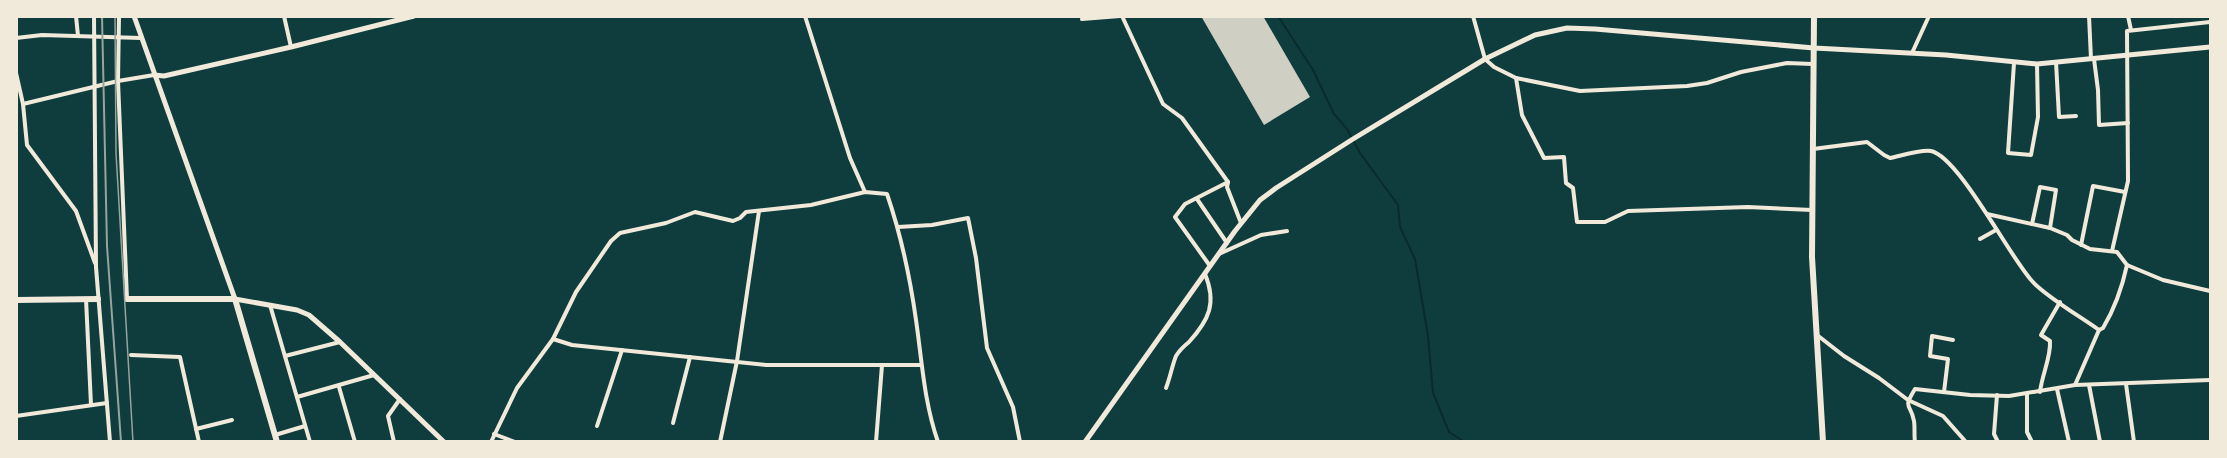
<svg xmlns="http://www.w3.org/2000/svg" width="2227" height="458" font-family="'PT Serif',serif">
<rect width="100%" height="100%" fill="#0f3d3e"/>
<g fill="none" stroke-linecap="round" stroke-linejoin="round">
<polyline stroke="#0a2a2b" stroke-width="2" points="1278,16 1313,70 1334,114 1347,129 1360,153 1398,205 1400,227 1415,259 1428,336 1433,393 1449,432 1465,442"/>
</g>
<polygon fill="#cfcfc3" points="1201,16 1263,16 1310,97 1264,125"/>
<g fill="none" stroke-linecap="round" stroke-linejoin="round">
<g stroke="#f1e9da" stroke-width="4">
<polyline points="76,16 78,36"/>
<polyline points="94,16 96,267 110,442"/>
<polyline points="119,16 118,81 127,299"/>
<polyline points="284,16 291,47"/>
<polyline points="805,16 850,158 865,192"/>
<polyline points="1122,16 1163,104 1182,118 1228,182 1227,187 1241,223"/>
<polyline points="1473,16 1485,59 1494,67 1516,78 1580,91 1687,86 1707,83 1741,72 1787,63 1813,64"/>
<polyline points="2089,16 2091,59"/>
<polyline points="2128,16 2131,30"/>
<polyline points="1082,19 1120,16"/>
<polyline points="16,38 42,35 141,38"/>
<polyline points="1912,53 1929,16"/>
<polyline points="2094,59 2098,90 2099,125 2128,123"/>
<polyline points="2056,62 2059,117 2076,116"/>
<polyline points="2014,63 2008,153 2031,155 2038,117 2037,64"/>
<polyline points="16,73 23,104 27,145 76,211 95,263"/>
<polyline points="1516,78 1522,115 1544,158 1564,157 1566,183 1573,188 1577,222 1605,222 1628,211 1748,207 1812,210"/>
<polyline points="23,104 118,81 154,75"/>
<path d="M1813 149 1867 142 1884 155 1890 158C1900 156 1922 149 1931 151 1959 157 2009 256 2032 281 2045 296 2081 317 2099 330"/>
<polyline points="1197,199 1227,243"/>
<polyline points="1987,214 2050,228 2067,235 2072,240 2090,249 2117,252 2127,265 2163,280 2210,291"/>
<polyline points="2032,224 2040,187 2056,190 2050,228"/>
<polyline points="898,227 932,225 968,218 976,258 987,348 1013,407 1020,442"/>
<polyline points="1980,239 1996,230"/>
<polyline points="2081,245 2093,186 2125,192"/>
<polyline points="2112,251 2128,181 2127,31 2210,22"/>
<polyline points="1219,254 1261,235 1287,231"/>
<polyline points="1210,266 1175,217 1185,204 1228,182"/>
<polyline points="86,299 91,405"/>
<polyline points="270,305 310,442"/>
<polyline points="1817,335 1844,356 1879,378 1908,400 1943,416 1966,442"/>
<polyline points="553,339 572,345 766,365 921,365"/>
<polyline points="131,355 180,357 199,442"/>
<polyline points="285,356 340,342"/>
<polyline points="2126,384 2134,442"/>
<path d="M2075 385 2099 330 2103 328C2115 308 2122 288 2127 265"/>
<polyline points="2089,385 2100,442"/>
<polyline points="339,387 355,442"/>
<path d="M1166 388C1170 378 1172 366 1176 356 1179 351 1184 346 1189 342 1209 320 1217 303 1205 274"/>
<polyline points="2057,389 2069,442"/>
<polyline points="1944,392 1948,359 1930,356 1932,336 1953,340"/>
<path d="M2040 392C2042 374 2051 358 2050 341L2041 335 2060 302"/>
<polyline points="2027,394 2027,432 2032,442"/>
<polyline points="1997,395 1994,434 1998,442"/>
<polyline points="297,397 374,375"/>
<polyline points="16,416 107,403"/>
<polyline points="673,423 690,357"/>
<polyline points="597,426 622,350"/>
<polyline points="196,429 232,420"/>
<polyline points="494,434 515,442"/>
<polyline points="275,435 305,426"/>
<polyline points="394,442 388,416 400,399"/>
<path d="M491 442 517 388 553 339 576 292 611 241 620 233 666 223 695 212 733 221 740 218 746 212 811 205 865 192 887 194C901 235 910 277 916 320 922 361 924 402 938 442"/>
<polyline points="720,442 737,361 759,211"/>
<polyline points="876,442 882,365"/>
<path d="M1915 442C1914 435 1915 427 1914 421 1911 403 1902 410 1915 389L1970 395 2009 396 2075 385 2210 380"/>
</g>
<g stroke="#f1e9da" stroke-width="5">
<polyline points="134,16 235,299 297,310 309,315 340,342 444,442"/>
<polyline points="154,75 164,76 291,47 414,16"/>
<polyline points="1085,442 1235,231 1260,200 1276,188 1353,139 1485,59 1535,35 1567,28 1595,29 1814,48 1946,55 2037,64 2210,47"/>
</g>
<g stroke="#f1e9da" stroke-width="6">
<polyline points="127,299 235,299 277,442"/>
<polyline points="16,300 98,299"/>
</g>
<polyline stroke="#f1e9da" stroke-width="6" points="1814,16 1812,257 1823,442"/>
<polyline stroke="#97a49c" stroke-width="1.5" points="115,16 116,153 133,442"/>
<polyline stroke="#97a49c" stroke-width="2" points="102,16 107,246 121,442"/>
</g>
<rect width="2227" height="458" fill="none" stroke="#f1e9da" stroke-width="36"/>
</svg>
